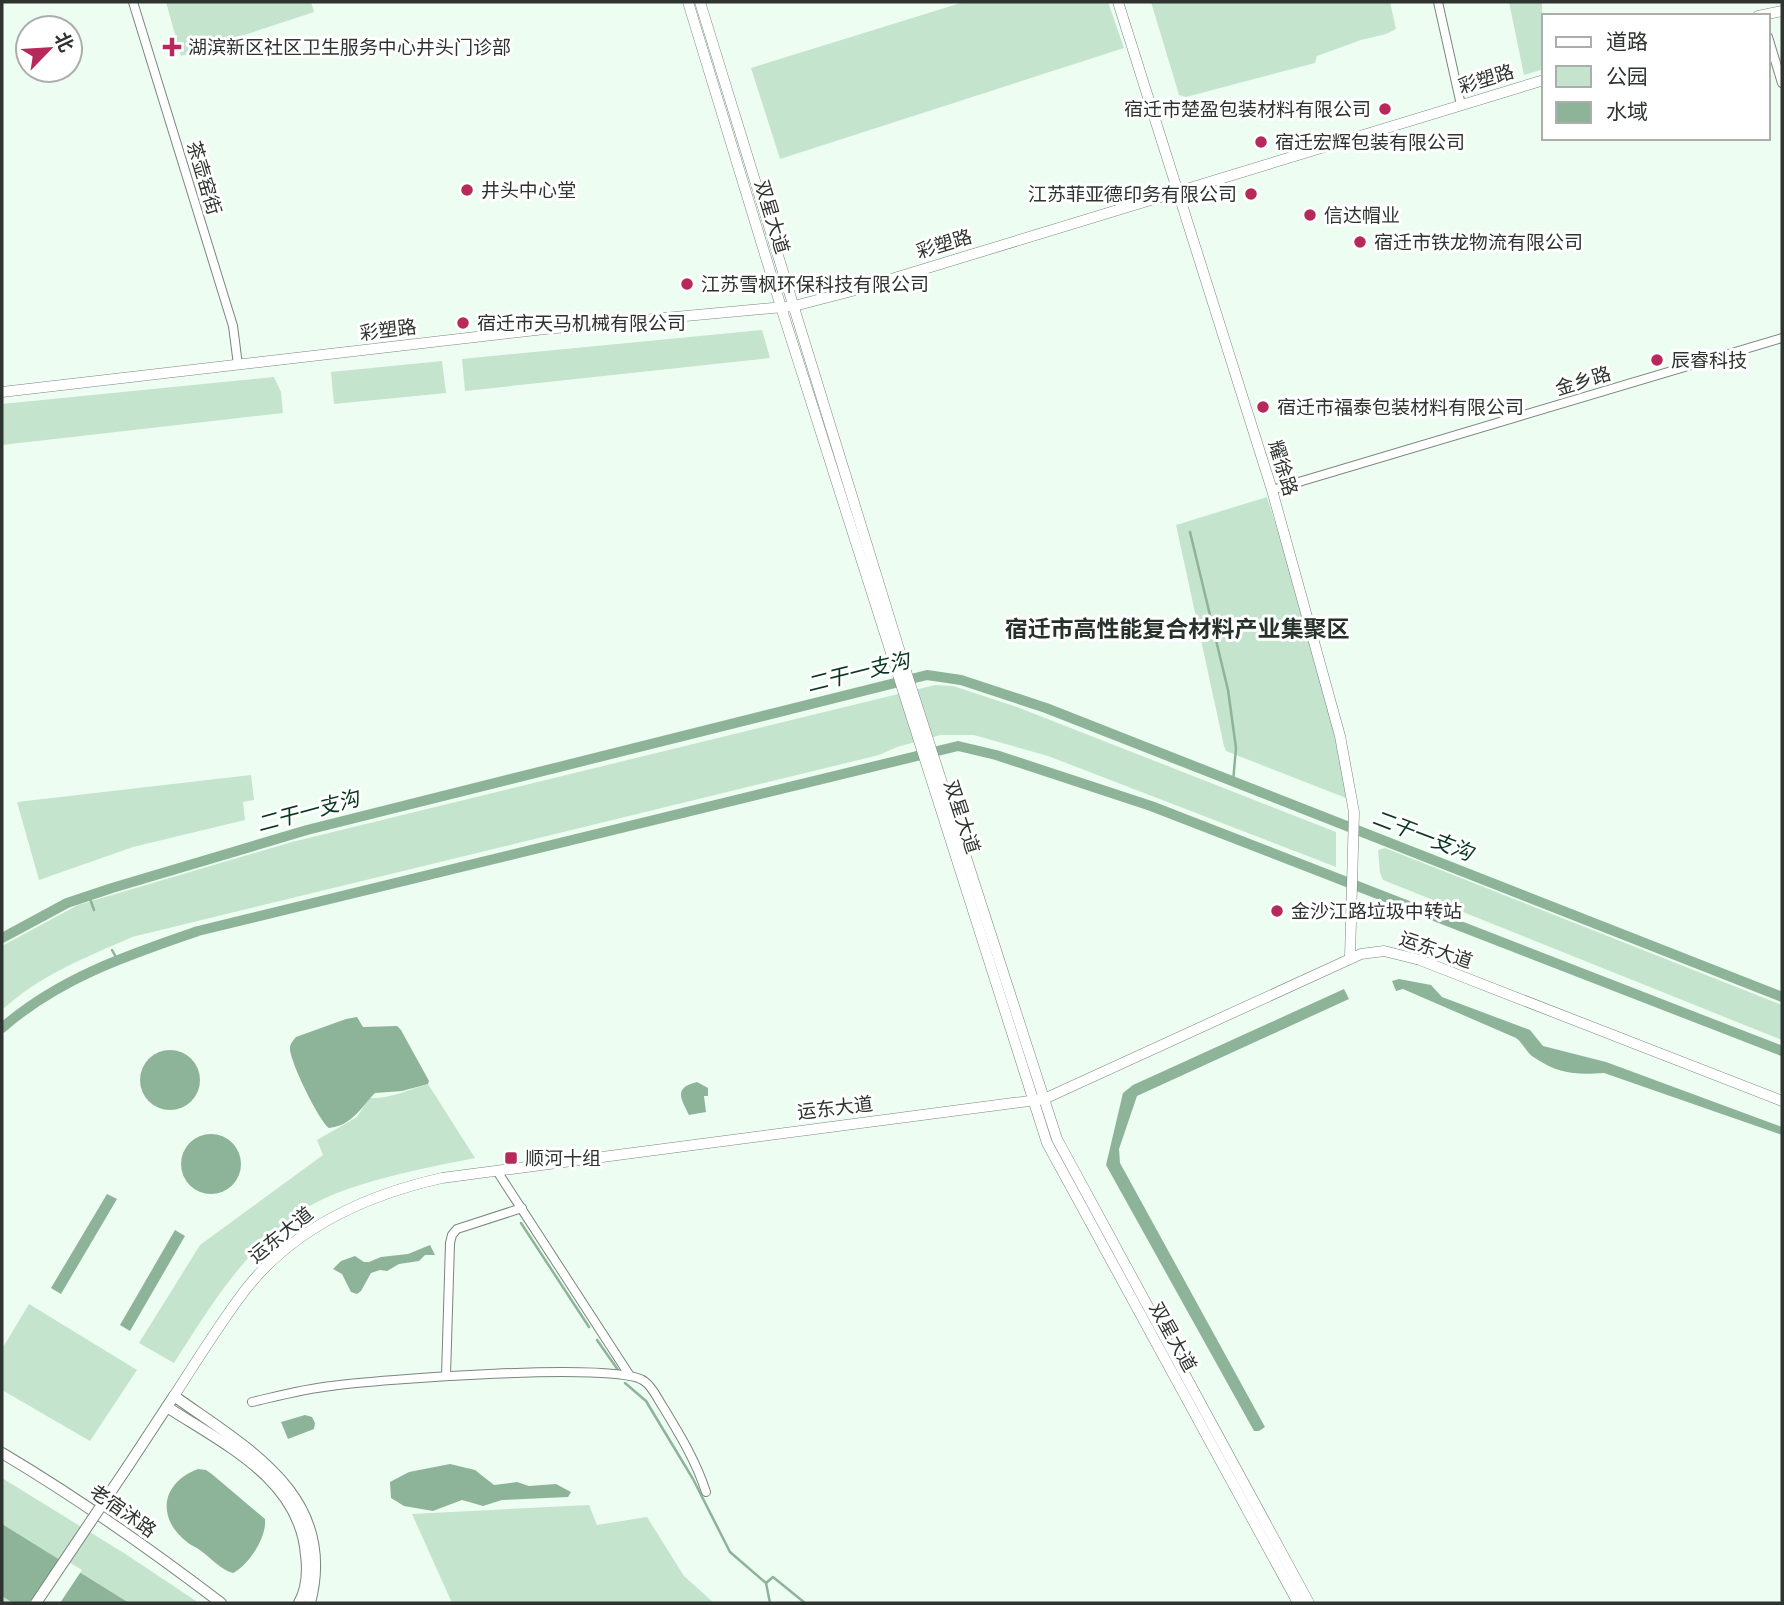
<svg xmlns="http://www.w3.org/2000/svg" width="1784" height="1605" font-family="Helvetica,'Noto Sans SC',sans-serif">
<rect width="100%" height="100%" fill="#eefdf2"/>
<g fill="#c4e4cd">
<polygon points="166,2 311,2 314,12 181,56"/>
<polygon points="964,2 1108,2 1124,48 780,159 751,68"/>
<polygon points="1151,2 1390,2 1396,29 1386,34 1361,40 1317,56 1315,63 1186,97 1179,95"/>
<polygon points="1509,2 1542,2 1544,69 1524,75"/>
<polygon points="762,330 770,358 465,391 462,359"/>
<polygon points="442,361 446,393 334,404 331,372"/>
<polygon points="274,377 281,392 283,413 2,445 2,404"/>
<path d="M1267 497C1298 596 1331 696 1346 798L1226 751 1224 746 1176 525Z"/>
<path d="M935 685 953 686 1017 707 1336 832V867L1048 756 974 735H941L897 747 879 755 132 937C85 958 40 975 2 1010V946L78 905 292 842Z"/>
<polygon points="251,775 254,800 243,802 245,820 133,847 39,880 17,802"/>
<polygon points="1385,848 1782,1005 1782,1040 1383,880 1380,873 1378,850"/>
<path d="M428 1084 475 1158C425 1168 347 1182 305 1209 246 1246 210 1307 174 1363L139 1343 200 1245 323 1155 317 1140 357 1117 369 1098C390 1099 408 1090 428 1084Z"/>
<polygon points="29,1304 137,1370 90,1441 2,1390 2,1349"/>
<polygon points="2,1478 127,1555 199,1603 2,1603"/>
<polygon points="589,1505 597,1525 647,1517 684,1576 714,1603 452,1603 412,1514"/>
</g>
<g fill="#8db499">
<path d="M1399 979 1431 985 1442 997 1530 1030 1543 1046 1606 1062 1782 1127V1135L1604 1073C1576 1075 1559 1074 1535 1058 1527 1054 1524 1044 1516 1038L1403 989 1396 991 1392 981Z"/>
<polygon points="1344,989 1349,999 1137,1096 1119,1149 1120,1163 1265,1427 1259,1431 1254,1431 1106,1165 1123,1093 1133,1085"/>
<path d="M357 1017 363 1027 397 1026 401 1030 429 1081 428 1084 402 1091 375 1093C360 1108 353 1125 329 1128 319 1121 288 1058 290 1047 291 1042 293 1041 296 1037L346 1019Z"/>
<circle cx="170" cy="1080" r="30"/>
<path d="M697 1082 708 1088V1096H704L706 1112 689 1115C681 1098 673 1088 697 1082Z"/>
<circle cx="211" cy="1164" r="30"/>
<polygon points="107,1194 117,1199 61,1294 51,1288"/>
<polygon points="175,1230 185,1236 130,1331 120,1325"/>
<polygon points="430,1245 435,1255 425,1255 419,1261 399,1264 387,1271 380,1270 371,1273 361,1291 357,1294 351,1292 342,1274 333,1269 341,1261 355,1256 364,1262 369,1262 381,1257 408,1254"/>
<polygon points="305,1415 312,1417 315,1423 314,1429 288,1439 281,1422"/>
<polygon points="450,1464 475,1470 494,1485 517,1482 529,1486 556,1484 571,1492 568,1497 502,1500 483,1506 462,1500 433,1511 404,1506 391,1498 390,1482 409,1472"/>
<path d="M198 1469 206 1470 213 1475 265 1519C267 1537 249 1565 233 1573 221 1570 211 1558 201 1551 197 1547 191 1546 187 1542 156 1518 161 1483 198 1469Z"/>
<polygon points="2,1524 129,1603 13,1603 2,1596"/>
</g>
<polygon fill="#eefdf2" points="64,1559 82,1570 60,1603 34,1603"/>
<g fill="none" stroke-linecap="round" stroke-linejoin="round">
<g stroke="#8db499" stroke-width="2.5">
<polyline points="1190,532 1228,690 1236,748 1233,782"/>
<polyline points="89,896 94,910"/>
<polyline points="112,950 117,959"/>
<polyline points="521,1223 589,1327"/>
<polyline points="597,1340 618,1370"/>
<polyline points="625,1383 646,1401 693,1479 730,1552 766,1583 770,1603"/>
<polyline points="766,1583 773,1577 805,1603"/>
</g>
<g stroke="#8db499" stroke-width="10">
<polyline points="2,938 67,903 112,888 307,830 927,675 961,680 1046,708 1782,997"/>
<path d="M2 1028C59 978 128 955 198 931L958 746 996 755 1151 806 1782 1051"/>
</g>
<defs>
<g id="minor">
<polyline points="133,2 233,326 238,365"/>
<polyline points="1438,2 1461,105"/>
<polyline points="1768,37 1782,83"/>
<polyline points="1272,490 1782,338"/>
<polyline points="497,1171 630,1376"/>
<polyline points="446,1376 450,1243 452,1235 457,1229 522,1208"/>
<path d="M252 1402C278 1396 304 1389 331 1386 374 1380 619 1361 644 1381 653 1387 657 1398 663 1407 680 1435 696 1461 706 1492"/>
</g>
<g id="tertiary">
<polyline points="688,2 781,307 1047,1143 1298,1603"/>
<polyline points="700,2 903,662 1057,1139 1309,1603"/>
<polyline points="1118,2 1272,490 1340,736 1354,812 1350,957"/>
<polyline points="1758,16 1782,11"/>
<polyline points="2,392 545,329 794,306 852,291 1544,80"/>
<path d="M174 1396C197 1360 220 1323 246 1289 295 1227 366 1195 442 1178L1044 1099 1361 954 1384 951 1420 960 1782 1101"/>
</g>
<g id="secondary">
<path d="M167 1407C224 1444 300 1479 306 1555 308 1571 307 1589 299 1603"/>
<path d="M2 1453C78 1498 150 1549 221 1603"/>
<path d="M128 1466 174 1396C248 1449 338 1496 310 1603"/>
</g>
</defs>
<use href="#minor" stroke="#79877d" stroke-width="10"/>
<use href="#tertiary" stroke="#79877d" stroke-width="11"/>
<use href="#secondary" stroke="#79877d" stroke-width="12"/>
<use href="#minor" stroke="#fff" stroke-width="8"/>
<use href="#tertiary" stroke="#fff" stroke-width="10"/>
<use href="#secondary" stroke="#fff" stroke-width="10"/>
<defs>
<polyline id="secondary-bridge" points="36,1603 128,1466"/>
</defs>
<use href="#secondary-bridge" stroke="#79877d" stroke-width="12" stroke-linecap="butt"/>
<use href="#secondary-bridge" stroke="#fff" stroke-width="10"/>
</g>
<g fill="#b7295a" stroke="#fff" stroke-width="2.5">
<path d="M168.5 36.5h7v7h7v7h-7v7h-7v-7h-7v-7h7z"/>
<circle cx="1385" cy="109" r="7"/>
<circle cx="1261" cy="142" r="7"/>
<circle cx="467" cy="190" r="7"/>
<circle cx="1251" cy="194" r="7"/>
<circle cx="1310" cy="215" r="7"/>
<circle cx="1360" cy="242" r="7"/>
<circle cx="687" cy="284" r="7"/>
<circle cx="463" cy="323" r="7"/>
<circle cx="1657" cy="360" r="7"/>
<circle cx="1263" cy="407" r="7"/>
<circle cx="1277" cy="911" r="7"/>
<rect x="504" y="1151" width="14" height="14" rx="3.5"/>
</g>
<g text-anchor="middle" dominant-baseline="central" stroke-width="6" stroke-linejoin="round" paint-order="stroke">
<g font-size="19" fill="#2f3430" stroke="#fff" text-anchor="start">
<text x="188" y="47">湖滨新区社区卫生服务中心井头门诊部</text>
<text x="1371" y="109" text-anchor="end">宿迁市楚盈包装材料有限公司</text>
<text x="1275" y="142">宿迁宏辉包装有限公司</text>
<text x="481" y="190">井头中心堂</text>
<text x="1237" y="194" text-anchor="end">江苏菲亚德印务有限公司</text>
<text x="1324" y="215">信达帽业</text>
<text x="1374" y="242">宿迁市铁龙物流有限公司</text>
<text x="701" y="284">江苏雪枫环保科技有限公司</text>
<text x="477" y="323">宿迁市天马机械有限公司</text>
<text x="1671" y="360">辰睿科技</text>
<text x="1277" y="407">宿迁市福泰包装材料有限公司</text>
<text x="1291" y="911">金沙江路垃圾中转站</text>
<text x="525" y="1158">顺河十组</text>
</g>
<g font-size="19" fill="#2f3430" stroke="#fff">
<text transform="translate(1486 79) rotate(-17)">彩塑路</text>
<text transform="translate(204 178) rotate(73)">茶壶窑街</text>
<text transform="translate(772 217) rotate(73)">双星大道</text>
<text transform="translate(944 244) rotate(-17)">彩塑路</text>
<text transform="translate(388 330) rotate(-7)">彩塑路</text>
<text transform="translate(1583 381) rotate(-17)">金乡路</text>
<text transform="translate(1283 468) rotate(73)">耀徐路</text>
<text transform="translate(962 817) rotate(72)">双星大道</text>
<text transform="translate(1436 950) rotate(19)">运东大道</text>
<text transform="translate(835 1108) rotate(-7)">运东大道</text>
<text transform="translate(281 1235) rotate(-39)">运东大道</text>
<text transform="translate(1173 1337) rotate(61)">双星大道</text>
<text transform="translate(123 1511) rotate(35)">老宿沭路</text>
</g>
<g font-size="21" font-style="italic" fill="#05381e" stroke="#fff">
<text transform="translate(858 672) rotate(-14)">二干一支沟</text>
<text transform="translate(308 811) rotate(-15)">二干一支沟</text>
<text transform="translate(1423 835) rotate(21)">二干一支沟</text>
</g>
<g font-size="23" font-weight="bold" fill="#253129" stroke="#fff">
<text x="1177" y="629">宿迁市高性能复合材料产业集聚区</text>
</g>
</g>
<rect width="1784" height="1605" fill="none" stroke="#2f3430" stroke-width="7"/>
<rect x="1542" y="14" width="228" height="126" fill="#ffffff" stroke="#acaeac" stroke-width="2"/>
<rect x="1556" y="37" width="35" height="10" fill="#ffffff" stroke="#acaeac" stroke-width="2"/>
<text x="1606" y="49" font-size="21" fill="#2f3430">道路</text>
<rect x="1556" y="66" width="35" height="21" fill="#c4e4cd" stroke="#acaeac" stroke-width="2"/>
<text x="1606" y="84" font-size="21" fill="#2f3430">公园</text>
<rect x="1556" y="102" width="35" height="21" fill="#8db499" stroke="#acaeac" stroke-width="2"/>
<text x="1606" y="119" font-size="21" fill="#2f3430">水域</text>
<g transform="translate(49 49) rotate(65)"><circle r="33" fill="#ffffff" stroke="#acaeac" stroke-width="2"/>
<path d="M0-5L12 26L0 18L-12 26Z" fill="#b7295a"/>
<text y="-10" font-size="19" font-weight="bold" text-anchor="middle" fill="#2f3430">北</text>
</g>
</svg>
